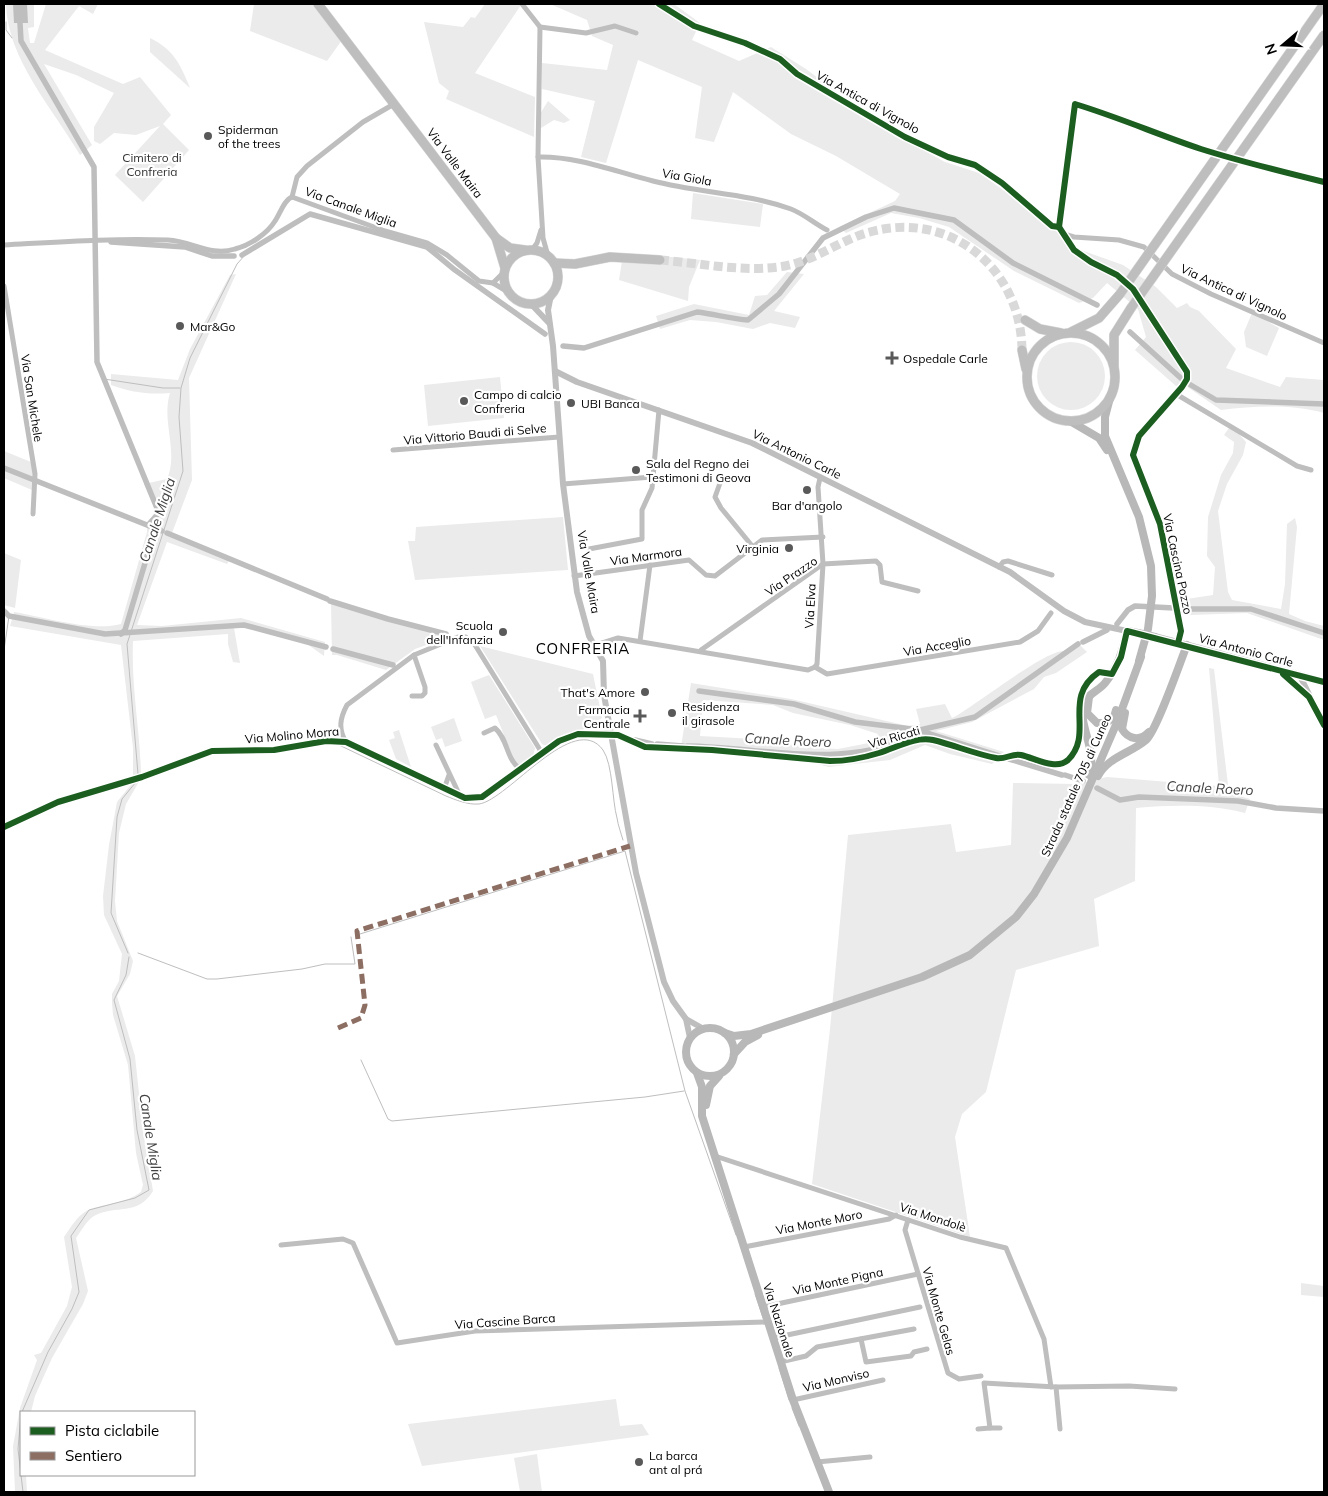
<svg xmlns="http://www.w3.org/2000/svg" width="1328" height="1496" font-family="Mulish,sans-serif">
<rect width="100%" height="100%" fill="#fff"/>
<g fill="#ebebeb" fill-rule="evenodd">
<path d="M6 4H34V27L28 28 30 43H34L46 4H98L93 14 79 6 45 50 123 84 140 77 171 115 163 124 189 150 143 202 115 175 160 126 136 135 114 133 100 144 94 141V127L114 93 76 75 44 64 92 145 80 155C53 109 7 58 6 4Z"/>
<polygon points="254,4 314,4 342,40 327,61 250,31"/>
<polygon points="485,4 521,5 475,73 535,97 534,137 446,99 449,91 439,83 424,22 463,27 471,17 475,18"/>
<path d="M550 4H674L700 23 692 40 739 61 771 47 806 69 890 132 945 162 979 173 1064 233 1078 249 1123 265 1156 287 1177 308 1187 303 1190 307 1199 311 1236 349 1226 368 1280 387 1286 377 1324 380V413C1291 404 1255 406 1221 410L1183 384 1176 386 1135 350 1146 337 1138 309 1107 283 1093 298 1079 303 1014 271 949 227 919 218 891 213 846 233 839 227 895 201 900 194 836 156 791 134 733 92 714 142 695 138 702 87 638 60 606 163 581 157 595 101 542 89V63L607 70 613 45 592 36 587 20Z"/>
<path d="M150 38C174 50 180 64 190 88L150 52Z"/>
<polygon points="548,101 570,120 564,123 554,120 541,128 540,114"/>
<polygon points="693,193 763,204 760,227 691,219"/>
<polygon points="662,256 700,260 689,287 688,301 619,280 622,261 661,265"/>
<polygon points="787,272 804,274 774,311 800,317 795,328 770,323 753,329 716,322 690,320 660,329 656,316 694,304 749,315 755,296 767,295"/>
<path d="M236 274 189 378 192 480 172 533 231 557 227 564 167 542 137 625 162 626 241 618 325 642 324 656 307 644 243 626 234 628 240 663 233 662 228 644V634L133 641C131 686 140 730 141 774L133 777V748L121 645 10 626 14 612C44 617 92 632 121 624L147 532V523L156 511 144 484 167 479C179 452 161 421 170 393 148 395 131 392 111 385V374L178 380 190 349 230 275Z"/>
<polygon points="1252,313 1279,328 1267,356 1246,347 1244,332"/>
<circle cx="1071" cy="376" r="34"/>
<polygon points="500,377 504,418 428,426 424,385"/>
<polygon points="1231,425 1246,442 1243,455 1227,484 1218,511 1228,592 1232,600 1281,609 1285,584 1287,524 1295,518 1297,527 1289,614 1305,621 1324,626 1324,640 1247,613 1191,615 1182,613 1180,600 1213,595 1215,567 1207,556 1208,517 1221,475 1233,453 1234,442 1224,435"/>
<polygon points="4,451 31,462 34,473 32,490 4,478"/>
<polygon points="563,517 568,570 415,580 408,541 415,541 416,527"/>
<polygon points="4,553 21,560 15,608 4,605"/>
<polygon points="331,603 449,637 415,649 386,670 337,655 332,655"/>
<path d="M1077 642 1087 652 1056 673 1044 677 1034 689 972 722 936 731 1004 752 992 764 950 754 925 745 890 760 845 765 829 767 801 760 803 756 681 747 691 683 791 699 908 726 920 724 916 709 945 704 952 718C974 707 1047 648 1065 651ZM703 700 773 705 793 713 850 725 878 734 874 742 838 749 803 747 771 740 700 736Z"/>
<polygon points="480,646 593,674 602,718 588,728 565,735 546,746 542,744"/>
<path d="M1209 668 1214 669 1229 793 1250 799 1245 813C1208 804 1174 805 1136 808L1135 881 1094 899 1099 946 1016 970 986 1092 962 1114 955 1137 970 1237 812 1184 830 1029 848 835 951 824 956 852 1011 845 1013 783 1077 784 1107 777 1219 786Z"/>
<polygon points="489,675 535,748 533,756 520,766 515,763 496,715 485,719 471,682"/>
<polygon points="454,718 462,741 445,747 442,738 436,740 431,727"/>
<polygon points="399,730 411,767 396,759 389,740 395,738 393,732"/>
<path d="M140 780 126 804 119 833 115 901 117 921 133 961 130 974 117 996 135 1056 143 1131 153 1191C137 1217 116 1204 94 1216 87 1220 81 1231 76 1238L88 1291 83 1304 52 1358 35 1396 31 1412H21V1475H26L27 1492H15L13 1446 20 1408 37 1360 34 1355 41 1353 67 1306 72 1287 64 1237C70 1228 78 1215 88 1210 106 1203 124 1204 141 1192L143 1185 136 1153 128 1065 113 1015 112 1003V994L119 981 122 954 104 915 103 896 109 845 117 802 134 781Z"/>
<polygon points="1301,1283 1324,1286 1324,1297 1301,1295"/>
<polygon points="616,1399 620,1426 642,1424 649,1435 422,1466 408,1424"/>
<polygon points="537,1454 542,1492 520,1492 514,1458"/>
</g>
<polygon fill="#bebebe" points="13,4 27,4 28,23 14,23"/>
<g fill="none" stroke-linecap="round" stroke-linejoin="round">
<g stroke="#bebebe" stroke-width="1">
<polyline points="6,22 6,30 12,38"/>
<polyline points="104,379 163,388 180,388"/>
<polyline points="4,650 9,616"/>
<polyline points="4,718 4,748"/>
<path d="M339 745 446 796C456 800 468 805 479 804 508 800 574 710 603 750 613 765 612 800 617 818 618 825 621 833 623 840"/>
<polyline points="138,774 127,644 183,471 179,417 181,388 190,358 237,264 245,255"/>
<polyline points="360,934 625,851 685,1091 736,1235"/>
<polyline points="128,953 111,913 117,817 122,799 136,782"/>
<polyline points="138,953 207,979 217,979 302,969 325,964 355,964 351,937"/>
<polyline points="361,1060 388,1119 392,1121 645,1097 684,1091"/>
<polyline points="755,1294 763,1318"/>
<polyline points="779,1368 789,1400"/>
<polyline points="792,1408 799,1426"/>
<polyline points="22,1412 48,1352 72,1309 79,1292 71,1236 89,1210 135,1198 149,1190 137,1130 130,1059 114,1000 126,975 129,957"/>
<polyline points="21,1414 18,1449 23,1492"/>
</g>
<g stroke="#bebebe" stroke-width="5.5">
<polyline points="20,23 21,41 94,167 97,362 159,513 148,525"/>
<polyline points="111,242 185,247 212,256 234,256"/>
<polyline points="242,255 310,214 427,247 455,270 545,334"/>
<polyline points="1130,332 1184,381 1216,400 1324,404"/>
<path d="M563 346 584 348 697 312C715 314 731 319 748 320L779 294 823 238 866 217 894 208 954 220 1013 263 1097 305"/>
<polyline points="4,468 162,531"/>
<polyline points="167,533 327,599"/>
<polyline points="330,601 388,619 446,634"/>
<polyline points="1182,609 1251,609 1324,633"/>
<polyline points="4,611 9,616 105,634 244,625 326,647"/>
<polyline points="1117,624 1128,610 1135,606 1174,608"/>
<polyline points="121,634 125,630 154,533"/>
<polyline points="1083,642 1107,630"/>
<polyline points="333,649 393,665"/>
<polyline points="699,691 794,704 855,722 920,730 975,717 1078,644"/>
<polyline points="635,740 652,744"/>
<polyline points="657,744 683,746"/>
<path d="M687 746C764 747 851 772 921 731L1000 756"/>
<polyline points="1009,759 1062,775"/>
<polyline points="1065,775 1083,781"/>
<polyline points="1097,788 1120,800 1139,797 1238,801 1276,808 1324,811"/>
</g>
<path stroke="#d9d9d9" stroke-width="9" stroke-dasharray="9 4.5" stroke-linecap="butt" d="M660 260C700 263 745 273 785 266 816 260 840 240 870 232 950 210 1021 268 1022 350"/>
<defs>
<g id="primary">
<polyline points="318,4 496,238 510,248 525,250"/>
<polyline points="496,238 505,268"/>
<circle cx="531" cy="277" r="27"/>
<polyline points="554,263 575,264 610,257 660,260"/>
<polyline points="1025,320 1040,329 1061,333"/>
<circle cx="1071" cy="377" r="44"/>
<polyline points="1022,350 1026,369"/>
</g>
<g id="trunk">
<polyline points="1071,332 1099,318 1120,294"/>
<polyline points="1114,365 1114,335 1131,308"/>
</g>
</defs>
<use href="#primary" stroke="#dbdbdb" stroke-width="10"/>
<use href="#trunk" stroke="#dbdbdb" stroke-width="10"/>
<g stroke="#bebebe" stroke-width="5">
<polyline points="522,4 540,27 538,157 543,238 548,256"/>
<polyline points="659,4 694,26 745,43 780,59 797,74 905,137 948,157 975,165 1002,183 1052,226 1059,227"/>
<polyline points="540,27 586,33 615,26 636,33"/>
<path d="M538 157C578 156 616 172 653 181 699 193 747 193 791 209 804 214 815 224 827 230"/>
<polyline points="292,197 385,231 427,243 447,255 479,281 493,283 508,292"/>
<polyline points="292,197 297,177 307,166 363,122 394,104"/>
<polyline points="1059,227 1074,250 1091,262 1117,275 1133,289 1187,372 1187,379 1182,387 1139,436 1133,455 1160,524 1181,631 1178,643"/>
<polyline points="1059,227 1075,104 1118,117 1200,149 1301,176"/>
<polyline points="1064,234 1074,237 1119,240 1144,247 1172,274 1211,294 1324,343"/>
<path d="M4 245C59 242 113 238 168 240 192 241 211 257 235 249 250 245 267 234 275 221 280 214 284 200 292 197"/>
<polyline points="532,250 537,243 541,230"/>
<polyline points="493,283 504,272"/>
<polyline points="4,286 35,474 33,514"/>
<polyline points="1176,394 1297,466 1311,470"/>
<polyline points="393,450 559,437"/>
<polyline points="720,483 715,497 721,508 753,547"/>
<polyline points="563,484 652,477"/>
<polyline points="589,549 642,539 642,510 652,488 659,410"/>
<polyline points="999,567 1003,562 1008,561 1052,575"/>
<polyline points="574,576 689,560 706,575 715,576 762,540 823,537"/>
<polyline points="640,641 650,565"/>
<polyline points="596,645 618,638 808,670 815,667 817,664 823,564 818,487 820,478"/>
<polyline points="701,650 823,564 876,561 880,565 882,582 918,591"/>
<polyline points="815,667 827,674 1020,642 1038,631 1051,613"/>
<polyline points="412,696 422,696 425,693 425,687 414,655"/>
<path d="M484 733 495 728C508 739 506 759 520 769"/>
<polyline points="593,733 609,728"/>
<path d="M346 742C338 729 340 718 347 705L414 655 458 637H466L475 645 542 753"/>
<polyline points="436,745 460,796"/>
<polyline points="444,789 449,775"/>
<path d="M4 827 58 802 142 777 212 751 274 750 326 741 346 742 465 798 482 797 559 741 578 734 618 735 645 747 712 750 830 761C847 761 863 758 879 753 896 748 915 736 933 740 954 745 975 754 996 758 1005 760 1012 753 1021 755 1035 758 1056 771 1068 760 1095 733 1061 698 1099 672L1112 674"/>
<polyline points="715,1156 960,1237 1006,1248 1044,1339 1051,1387"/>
<polyline points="908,1220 905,1230 948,1373 959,1379 981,1376"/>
<polyline points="281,1245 343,1239 353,1243 397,1343 475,1331 768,1322"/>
<polyline points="744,1247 889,1219 896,1215"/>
<polyline points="763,1307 918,1274"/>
<polyline points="773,1338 920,1307"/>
<polyline points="861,1339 866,1362 911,1356 914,1352 927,1349"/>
<polyline points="780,1362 806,1356 817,1347 914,1329"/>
<polyline points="1056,1387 1129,1386 1175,1389"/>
<polyline points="793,1400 883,1380"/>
<polyline points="990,1428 1000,1428"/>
<polyline points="978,1429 990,1428 984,1383 1056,1387 1060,1429"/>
<polyline points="817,1462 870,1457"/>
</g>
<g stroke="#bebebe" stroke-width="6">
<polyline points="551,295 548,310 553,346 563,484 577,592 589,636 603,661 604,695 636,873 664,982 673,1001 686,1019 690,1038"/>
<polyline points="531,304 549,323"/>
<polyline points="555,371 577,382 752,443 1010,572 1064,611 1085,622 1127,631"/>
<polyline points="1278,670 1305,693"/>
<polyline points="1300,676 1324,725"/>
<polyline points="686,1019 702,1028 709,1028"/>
</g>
<g stroke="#b8b8b8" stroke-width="8">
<polyline points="1111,394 1105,417 1105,436 1139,517 1151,566 1152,596 1148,629 1139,661"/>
<polyline points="1070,421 1099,438 1107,450"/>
<polyline points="1155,637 1324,682"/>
<polyline points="1089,697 1087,713 1097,723 1106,723 1114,717 1116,710"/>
<path d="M1125 713 1122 729C1128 739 1140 742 1149 732"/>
<path d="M1089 775C1098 749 1077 725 1084 704 1086 695 1100 690 1105 683 1118 667 1123 650 1127 631L1138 633"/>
<path d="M1098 776C1108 757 1131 753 1146 740 1157 730 1180 662 1187 645"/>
<circle cx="710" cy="1052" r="24"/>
<polyline points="725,1033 734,1036 751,1034 922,977 970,955 1016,917 1034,894 1067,838 1118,720 1141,657"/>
<polyline points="734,1054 745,1042 758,1035"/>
<polyline points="697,1073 702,1087 702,1116 793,1400 829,1492"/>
<polyline points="706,1105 710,1086 719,1076"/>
</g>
<use href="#primary" stroke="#bebebe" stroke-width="9"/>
<use href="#trunk" stroke="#bebebe" stroke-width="9"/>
<defs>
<g id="trunk-bridge">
<polyline points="1120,294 1324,4"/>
<polyline points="1131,308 1324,35"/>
</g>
</defs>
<use href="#trunk-bridge" stroke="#dbdbdb" stroke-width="10" stroke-linecap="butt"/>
<polyline stroke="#b8b8b8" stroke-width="8" points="1138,633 1155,637"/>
<use href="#trunk-bridge" stroke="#bebebe" stroke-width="9"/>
<polyline stroke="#8d6e63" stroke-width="5" stroke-dasharray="10 5" stroke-linecap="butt" points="338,1028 361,1018 365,1005 357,931 630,846"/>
<defs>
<g id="cycleway">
<polyline points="659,4 694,26 745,43 780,59 797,74 905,137 948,157 975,165 1002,183 1052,226 1059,227"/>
<polyline points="1059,227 1074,250 1091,262 1117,275 1133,289 1187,372 1187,379 1182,387 1139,436 1133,455 1160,524 1181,631 1178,643"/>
<path d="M1059 227 1075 104C1118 117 1159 135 1201 149 1242 162 1283 172 1324 182"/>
<polyline points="1283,674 1309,697 1324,725"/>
<path d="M4 827 58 802 142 777 212 751 274 750 326 741 346 742 465 798 482 797 559 741 578 734 618 735 645 747 712 750 830 761C847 761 863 758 879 753 896 748 915 736 933 740 954 745 975 754 996 758 1005 760 1012 753 1021 755 1035 758 1056 771 1068 760 1095 733 1061 698 1099 672L1112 674 1121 657 1127 631 1324 682"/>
</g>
</defs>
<use href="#cycleway" stroke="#fff" stroke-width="9"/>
<use href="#cycleway" stroke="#1b5e20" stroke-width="6"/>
</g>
<g fill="#595959" stroke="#fff" stroke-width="2">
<circle cx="208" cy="136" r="5"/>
<circle cx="180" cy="326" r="5"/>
<path d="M889.5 350.5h5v5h5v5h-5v5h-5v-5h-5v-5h5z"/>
<circle cx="464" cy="401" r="5"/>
<circle cx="571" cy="403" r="5"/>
<circle cx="636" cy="470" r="5"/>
<circle cx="807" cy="490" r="5"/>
<circle cx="789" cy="548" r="5"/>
<circle cx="503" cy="632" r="5"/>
<circle cx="645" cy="692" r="5"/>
<circle cx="672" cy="713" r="5"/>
<path d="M637.5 708.5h5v5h5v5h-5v5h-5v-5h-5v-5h5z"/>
<circle cx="639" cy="1462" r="5"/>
</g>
<g text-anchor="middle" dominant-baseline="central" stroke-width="4.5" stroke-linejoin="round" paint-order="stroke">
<g font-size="12" fill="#000" stroke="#fff">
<text transform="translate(868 102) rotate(29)">Via Antica di Vignolo</text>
<text transform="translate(455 163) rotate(53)">Via Valle Maira</text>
<text transform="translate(687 177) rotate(10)">Via Giola</text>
<text transform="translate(351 207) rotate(20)">Via Canale Miglia</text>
<text transform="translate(1234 292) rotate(25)">Via Antica di Vignolo</text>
<text transform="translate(32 398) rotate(81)">Via San Michele</text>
<text transform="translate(475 434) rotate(-5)">Via Vittorio Baudi di Selve</text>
<text transform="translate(797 454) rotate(26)">Via Antonio Carle</text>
<text transform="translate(646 556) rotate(-8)">Via Marmora</text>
<text transform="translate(1178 564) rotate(78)">Via Cascina Pozzo</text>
<text transform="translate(589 572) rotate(80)">Via Valle Maira</text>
<text transform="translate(791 576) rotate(-34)">Via Prazzo</text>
<text transform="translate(810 606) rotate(-87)">Via Elva</text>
<text transform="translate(937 646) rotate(-10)">Via Acceglio</text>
<text transform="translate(1246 650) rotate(15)">Via Antonio Carle</text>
<text transform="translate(292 735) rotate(-5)">Via Molino Morra</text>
<text transform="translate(894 737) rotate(-16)">Via Ricati</text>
<text transform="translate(1076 785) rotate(-66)">Strada statale 705 di Cuneo</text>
<text transform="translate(933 1217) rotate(18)">Via Mondolè</text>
<text transform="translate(819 1222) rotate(-11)">Via Monte Moro</text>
<text transform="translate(838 1281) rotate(-12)">Via Monte Pigna</text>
<text transform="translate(939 1311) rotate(74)">Via Monte Gelas</text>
<text transform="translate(779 1320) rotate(72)">Via Nazionale</text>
<text transform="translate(505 1321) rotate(-4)">Via Cascine Barca</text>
<text transform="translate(836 1380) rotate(-13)">Via Monviso</text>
</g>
<g font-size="12" fill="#000" stroke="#fff" text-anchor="start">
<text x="218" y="129">Spiderman<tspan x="218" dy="14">of the trees</tspan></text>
<text x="190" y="326">Mar&amp;Go</text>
<text x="903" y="358">Ospedale Carle</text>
<text x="474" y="394">Campo di calcio<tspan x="474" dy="14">Confreria</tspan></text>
<text x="581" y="403">UBI Banca</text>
<text x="646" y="463">Sala del Regno dei<tspan x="646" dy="14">Testimoni di Geova</tspan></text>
<text x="807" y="505" text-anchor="middle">Bar d'angolo</text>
<text x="779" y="548" text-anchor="end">Virginia</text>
<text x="493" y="625" text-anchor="end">Scuola<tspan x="493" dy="14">dell'Infanzia</tspan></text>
<text x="635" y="692" text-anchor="end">That's Amore</text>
<text x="682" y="706">Residenza<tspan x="682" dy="14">il girasole</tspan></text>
<text x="630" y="709" text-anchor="end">Farmacia<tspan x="630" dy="14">Centrale</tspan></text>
<text x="649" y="1455">La barca<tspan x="649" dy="14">ant al prá</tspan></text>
</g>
<g font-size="12" fill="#323232" stroke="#fff">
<text x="152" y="157">Cimitero di<tspan x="152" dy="14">Confreria</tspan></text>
</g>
<g font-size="14" font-style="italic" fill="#434343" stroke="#fff">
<text transform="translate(157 520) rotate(-72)">Canale Miglia</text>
<text transform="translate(788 740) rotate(3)">Canale Roero</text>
<text transform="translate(1210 788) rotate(3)">Canale Roero</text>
<text transform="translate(151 1137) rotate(81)">Canale Miglia</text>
</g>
<g font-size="15" letter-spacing="1" fill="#000" stroke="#fff">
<text x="583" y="648">CONFRERIA</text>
</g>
</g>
<rect width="1328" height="1496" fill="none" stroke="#000000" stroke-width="10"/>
<rect x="20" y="1411" width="175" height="65" fill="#ffffff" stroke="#999999"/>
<rect x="30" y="1427" width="25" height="8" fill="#1b5e20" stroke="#999999"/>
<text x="65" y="1436" font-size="15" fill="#000000">Pista ciclabile</text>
<rect x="30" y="1452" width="25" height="8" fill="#8d6e63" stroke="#999999"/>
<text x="65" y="1461" font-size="15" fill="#000000">Sentiero</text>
<g transform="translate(1283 45) rotate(251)" stroke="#ffffff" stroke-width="4" paint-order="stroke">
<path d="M0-4L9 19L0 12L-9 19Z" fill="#000000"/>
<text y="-8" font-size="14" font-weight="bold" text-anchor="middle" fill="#000000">N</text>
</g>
</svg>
